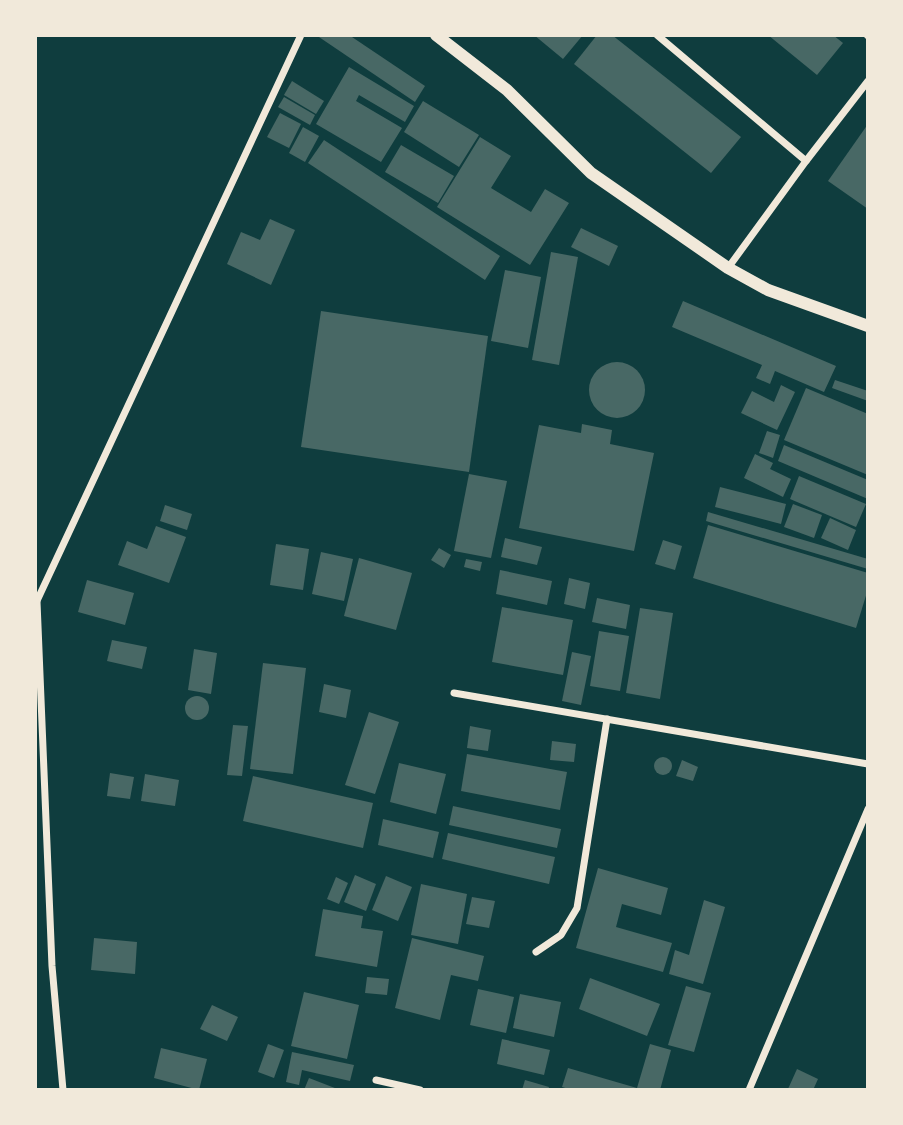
<svg xmlns="http://www.w3.org/2000/svg" width="903" height="1125" font-family="'Roboto Condensed',sans-serif">
<rect width="100%" height="100%" fill="#0f3d3e"/>
<g fill="#486865">
<polygon points="316,35 349,35 425,86 415,102"/>
<polygon points="534,35 583,35 563,59"/>
<polygon points="597,35 612,35 741,137 711,173 574,64"/>
<polygon points="768,35 833,35 843,43 817,75"/>
<polygon points="349,67 414,106 405,122 359,95 356,101 402,128 381,162 316,124"/>
<polygon points="292,81 324,101 316,114 284,95"/>
<polygon points="284,97 315,115 310,125 278,107"/>
<polygon points="423,101 479,135 459,167 404,132"/>
<polygon points="280,113 301,124 289,148 267,137"/>
<polygon points="868,124 868,209 828,181"/>
<polygon points="303,127 319,136 305,162 289,153"/>
<polygon points="480,137 511,156 491,188 531,212 545,189 569,203 530,265 437,207"/>
<polygon points="324,140 500,256 485,280 308,163"/>
<polygon points="401,145 454,176 438,203 385,172"/>
<polygon points="270,219 295,230 271,285 227,264 241,232 260,240"/>
<polygon points="581,228 618,246 609,266 571,247"/>
<polygon points="551,252 578,257 559,365 532,360"/>
<polygon points="505,270 541,277 528,348 491,341"/>
<polygon points="683,301 836,366 824,392 775,371 770,384 756,378 762,365 672,327"/>
<polygon points="321,311 488,336 469,472 301,447"/>
<circle cx="617" cy="390" r="28"/>
<polygon points="835,380 868,391 868,401 832,388"/>
<polygon points="781,385 795,392 777,430 741,413 752,391 774,402"/>
<polygon points="806,388 868,414 868,475 784,440"/>
<polygon points="582,424 612,430 610,444 654,453 634,551 519,528 539,425 581,433"/>
<polygon points="767,431 780,435 773,458 759,453"/>
<polygon points="784,445 868,480 868,499 778,461"/>
<polygon points="755,454 773,463 770,469 791,479 783,497 744,478"/>
<polygon points="469,474 507,481 491,558 454,551"/>
<polygon points="799,476 866,504 856,527 790,499"/>
<polygon points="720,487 786,504 781,524 715,507"/>
<polygon points="793,504 822,515 814,538 784,527"/>
<polygon points="165,505 192,514 187,530 160,521"/>
<polygon points="708,512 868,559 868,569 706,521"/>
<polygon points="830,518 856,530 848,550 821,538"/>
<polygon points="708,525 868,573 868,589 856,628 693,578"/>
<polygon points="156,526 186,537 169,583 118,565 127,541 147,549"/>
<polygon points="505,538 542,547 537,565 501,557"/>
<polygon points="663,540 682,546 675,570 655,564"/>
<polygon points="276,544 309,549 303,590 270,585"/>
<polygon points="439,548 451,555 444,568 431,560"/>
<polygon points="321,552 353,559 344,601 312,594"/>
<polygon points="359,558 412,573 396,630 344,616"/>
<polygon points="466,559 482,562 480,571 464,567"/>
<polygon points="500,570 552,581 547,605 496,594"/>
<polygon points="569,578 590,583 585,609 564,604"/>
<polygon points="87,580 134,593 125,625 78,612"/>
<polygon points="597,598 630,605 626,629 592,622"/>
<polygon points="502,607 573,620 563,675 492,662"/>
<polygon points="640,608 673,613 660,699 626,693"/>
<polygon points="599,631 629,636 620,691 590,686"/>
<polygon points="112,640 147,647 142,669 107,661"/>
<polygon points="194,649 217,653 211,694 188,690"/>
<polygon points="572,652 591,656 581,705 562,701"/>
<polygon points="263,663 306,668 293,774 250,769"/>
<polygon points="324,684 351,690 346,718 319,712"/>
<circle cx="197" cy="708" r="12"/>
<polygon points="369,712 399,722 375,794 345,785"/>
<polygon points="233,725 248,726 242,776 227,775"/>
<polygon points="470,726 491,730 488,751 467,748"/>
<polygon points="552,741 576,744 574,762 550,760"/>
<polygon points="467,754 567,772 560,810 461,791"/>
<circle cx="663" cy="766" r="9"/>
<polygon points="682,760 698,767 693,781 676,776"/>
<polygon points="399,763 446,774 436,814 390,802"/>
<polygon points="110,773 134,777 130,799 107,796"/>
<polygon points="145,774 179,780 175,806 141,801"/>
<polygon points="253,776 373,803 363,848 243,821"/>
<polygon points="453,806 561,829 557,848 449,825"/>
<polygon points="383,819 439,832 433,858 378,845"/>
<polygon points="448,833 555,857 549,884 442,859"/>
<polygon points="598,868 668,888 661,915 622,904 616,927 672,943 663,972 576,948"/>
<polygon points="355,875 376,884 366,911 344,902"/>
<polygon points="386,876 412,887 398,921 372,910"/>
<polygon points="336,877 348,883 339,904 327,899"/>
<polygon points="421,884 467,894 458,944 411,935"/>
<polygon points="472,897 495,901 489,928 466,924"/>
<polygon points="704,900 725,907 703,984 669,974 675,950 689,955"/>
<polygon points="323,909 363,916 361,928 383,931 377,967 315,956"/>
<polygon points="94,938 137,942 135,974 91,970"/>
<polygon points="412,938 484,956 478,981 451,975 440,1020 395,1008"/>
<polygon points="367,977 389,979 387,995 365,993"/>
<polygon points="590,978 660,1004 647,1036 579,1009"/>
<polygon points="686,986 711,993 694,1052 668,1045"/>
<polygon points="478,989 514,997 506,1033 470,1025"/>
<polygon points="304,992 359,1005 347,1059 291,1046"/>
<polygon points="520,994 561,1002 554,1037 513,1028"/>
<polygon points="212,1005 238,1017 227,1041 200,1029"/>
<polygon points="502,1039 550,1050 544,1075 497,1064"/>
<polygon points="268,1044 284,1050 274,1078 258,1072"/>
<polygon points="650,1044 671,1050 660,1090 572,1090 562,1087 568,1068 637,1088"/>
<polygon points="161,1048 207,1059 199,1090 154,1078"/>
<polygon points="292,1052 354,1065 350,1081 302,1070 299,1085 286,1082"/>
<polygon points="797,1069 818,1079 813,1090 788,1089"/>
<polygon points="309,1078 340,1090 304,1090"/>
<polygon points="525,1080 549,1087 548,1090 522,1090"/>
</g>
<g fill="none" stroke-linecap="round" stroke-linejoin="round">
<g stroke="#f1e9da" stroke-width="7">
<polyline points="657,35 806,161"/>
<polyline points="867,35 868,36"/>
<polyline points="728,268 806,161 868,81"/>
<polyline points="37,602 52,966 63,1090"/>
<polyline points="35,605 301,35"/>
<polyline points="454,693 868,764"/>
<polyline points="536,952 561,935 577,908 607,719"/>
<polyline points="376,1080 420,1090"/>
<polyline points="749,1090 868,809"/>
</g>
<polyline stroke="#f1e9da" stroke-width="12" points="436,35 507,90 591,173 728,268 768,290 868,326"/>
</g>
<rect width="903" height="1125" fill="none" stroke="#f1e9da" stroke-width="74"/>
</svg>
